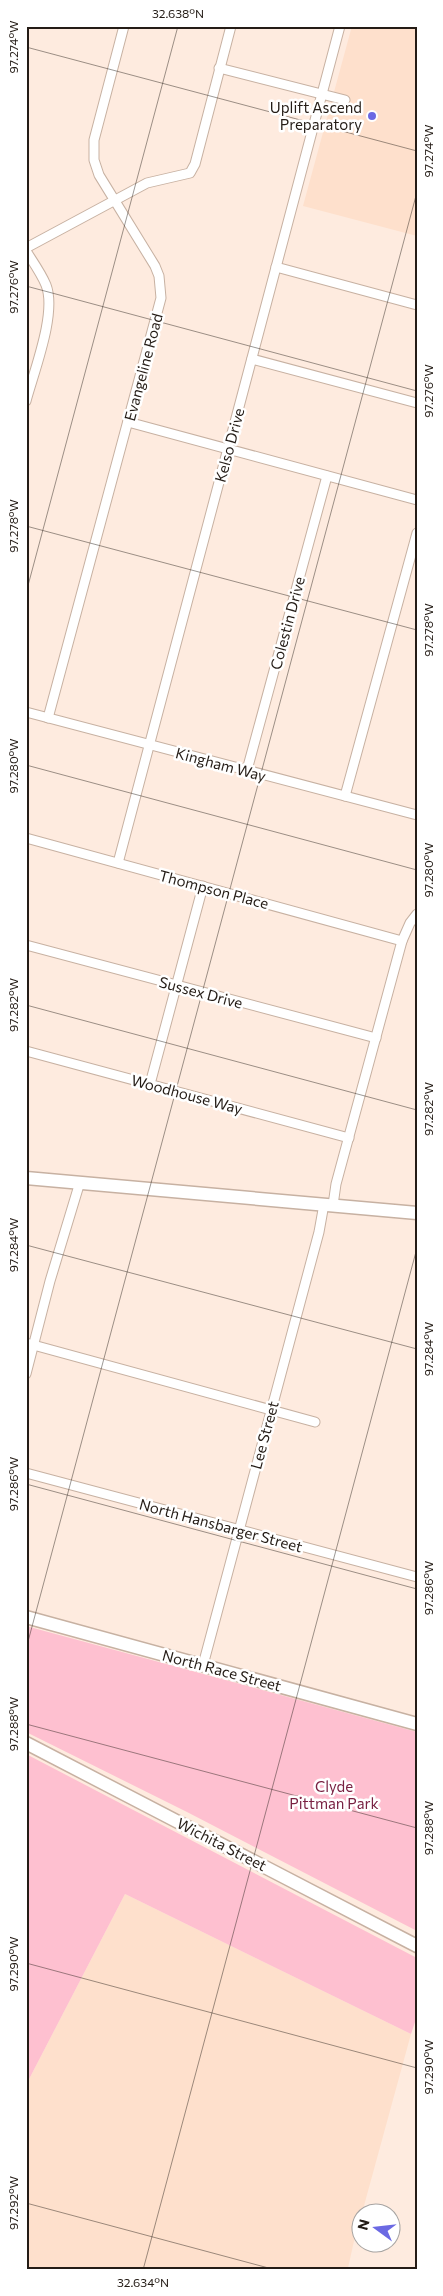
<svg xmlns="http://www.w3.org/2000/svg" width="443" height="2296" font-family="Commissioner,sans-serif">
<rect width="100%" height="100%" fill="#feebdf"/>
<g fill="#fee0cc">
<polygon points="352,26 417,26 417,236 303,206"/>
<polygon points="125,1894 411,2034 362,2213 360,2214 348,2268 352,2270 26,2270 26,2085"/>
</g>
<g fill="#fec0d0">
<polygon points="26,1626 417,1732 417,1931 187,1812 26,1732"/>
<polygon points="26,1754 417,1958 417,2016 411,2034 125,1894 26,2085"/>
</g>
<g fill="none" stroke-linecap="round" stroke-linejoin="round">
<defs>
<g id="street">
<polyline points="219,68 345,100"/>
<polyline points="26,248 147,183 190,173 195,164 231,26"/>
<path d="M26 251C33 262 41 273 46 285 57 313 34 371 26 401"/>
<polyline points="276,267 417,305"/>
<polyline points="252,359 417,403"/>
<polyline points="128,422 417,500"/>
<polyline points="26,712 417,815"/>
<polyline points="48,718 161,298 159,276 155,266 99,175 94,160 94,140 124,26"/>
<polyline points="247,770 327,476"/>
<polyline points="345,796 417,533"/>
<polyline points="26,838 402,941"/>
<polyline points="118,863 340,26"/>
<polyline points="26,945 376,1038"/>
<polyline points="26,1051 349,1138"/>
<polyline points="150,1084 203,886"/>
<polyline points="333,1205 336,1184 402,941 410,923 417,914"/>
<polyline points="26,1343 315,1422"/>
<polyline points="26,1374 50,1281 80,1182"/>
<polyline points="26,1473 417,1577"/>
<polyline points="203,1665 319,1232 324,1204"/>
</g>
<g id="secondary">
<polyline points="26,1178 417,1213"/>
<polyline points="26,1617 417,1724"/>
<polyline points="26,1743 417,1946"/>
</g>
</defs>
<use href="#street" stroke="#c7b1a2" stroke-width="11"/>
<use href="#secondary" stroke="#c7b1a2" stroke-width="15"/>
<use href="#street" stroke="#fff" stroke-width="9"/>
<use href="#secondary" stroke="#fff" stroke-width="12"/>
</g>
<path fill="none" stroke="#241c16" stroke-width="1" stroke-opacity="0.45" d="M26 47 417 151M26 286 417 391M26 526 417 630M26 593 178 26M26 765 417 870M26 1005 417 1110M26 1245 417 1349M26 1484 417 1589M26 1649 417 192M26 1724 417 1828M26 1963 417 2068M26 2203 276 2270M143 2270 417 1248"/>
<circle fill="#6b69e3" stroke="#fff" stroke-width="2" cx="372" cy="116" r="5"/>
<g text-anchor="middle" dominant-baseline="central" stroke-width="5" stroke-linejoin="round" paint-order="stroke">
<g font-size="15" fill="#241c16" stroke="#fff" text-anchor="end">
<text x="362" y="107">Uplift Ascend<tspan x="362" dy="17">Preparatory</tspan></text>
</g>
<g font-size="15" fill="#241c16" stroke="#fff">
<text transform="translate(143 367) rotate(-75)">Evangeline Road</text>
<text transform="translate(229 445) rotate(-75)">Kelso Drive</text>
<text transform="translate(287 623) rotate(-75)">Colestin Drive</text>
<text transform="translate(221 764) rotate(15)">Kingham Way</text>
<text transform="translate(214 889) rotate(15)">Thompson Place</text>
<text transform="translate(201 992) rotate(15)">Sussex Drive</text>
<text transform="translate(187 1094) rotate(15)">Woodhouse Way</text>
<text transform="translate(264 1435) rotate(-75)">Lee Street</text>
<text transform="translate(221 1525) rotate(15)">North Hansbarger Street</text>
<text transform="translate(222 1670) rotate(15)">North Race Street</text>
<text transform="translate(222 1844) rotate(27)">Wichita Street</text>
</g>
<g font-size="15" fill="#792142" stroke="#fff">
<text x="334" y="1786">Clyde<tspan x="334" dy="17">Pittman Park</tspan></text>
</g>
</g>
<rect width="443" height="2296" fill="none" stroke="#ffffff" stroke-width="55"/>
<g transform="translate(376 2228) rotate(285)"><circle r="24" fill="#ffffff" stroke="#a7a4a2"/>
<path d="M0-4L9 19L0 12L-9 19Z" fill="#6b69e3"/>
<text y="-8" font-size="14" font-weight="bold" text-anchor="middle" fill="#241c16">N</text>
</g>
<rect x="28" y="28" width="388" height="2240" fill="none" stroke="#241c16" stroke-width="2"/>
<g font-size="12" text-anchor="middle" fill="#241c16">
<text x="178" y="18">32.638°N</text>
<text transform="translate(14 47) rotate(-90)" y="4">97.274°W</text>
<text transform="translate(429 151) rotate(-90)" y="4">97.274°W</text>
<text transform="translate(14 287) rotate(-90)" y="4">97.276°W</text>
<text transform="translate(429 391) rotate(-90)" y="4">97.276°W</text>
<text transform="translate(14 526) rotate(-90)" y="4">97.278°W</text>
<text transform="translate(429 630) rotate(-90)" y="4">97.278°W</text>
<text transform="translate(14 766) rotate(-90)" y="4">97.280°W</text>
<text transform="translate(429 870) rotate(-90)" y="4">97.280°W</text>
<text transform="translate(14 1005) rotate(-90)" y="4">97.282°W</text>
<text transform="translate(429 1109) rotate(-90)" y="4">97.282°W</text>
<text transform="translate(14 1245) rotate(-90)" y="4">97.284°W</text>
<text transform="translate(429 1349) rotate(-90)" y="4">97.284°W</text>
<text transform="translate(14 1484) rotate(-90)" y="4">97.286°W</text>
<text transform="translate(429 1588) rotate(-90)" y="4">97.286°W</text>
<text transform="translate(14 1724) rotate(-90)" y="4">97.288°W</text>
<text transform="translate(429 1828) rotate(-90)" y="4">97.288°W</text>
<text transform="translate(14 1964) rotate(-90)" y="4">97.290°W</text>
<text transform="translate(429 2067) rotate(-90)" y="4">97.290°W</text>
<text transform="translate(14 2203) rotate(-90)" y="4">97.292°W</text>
<text x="143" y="2287">32.634°N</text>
</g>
</svg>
